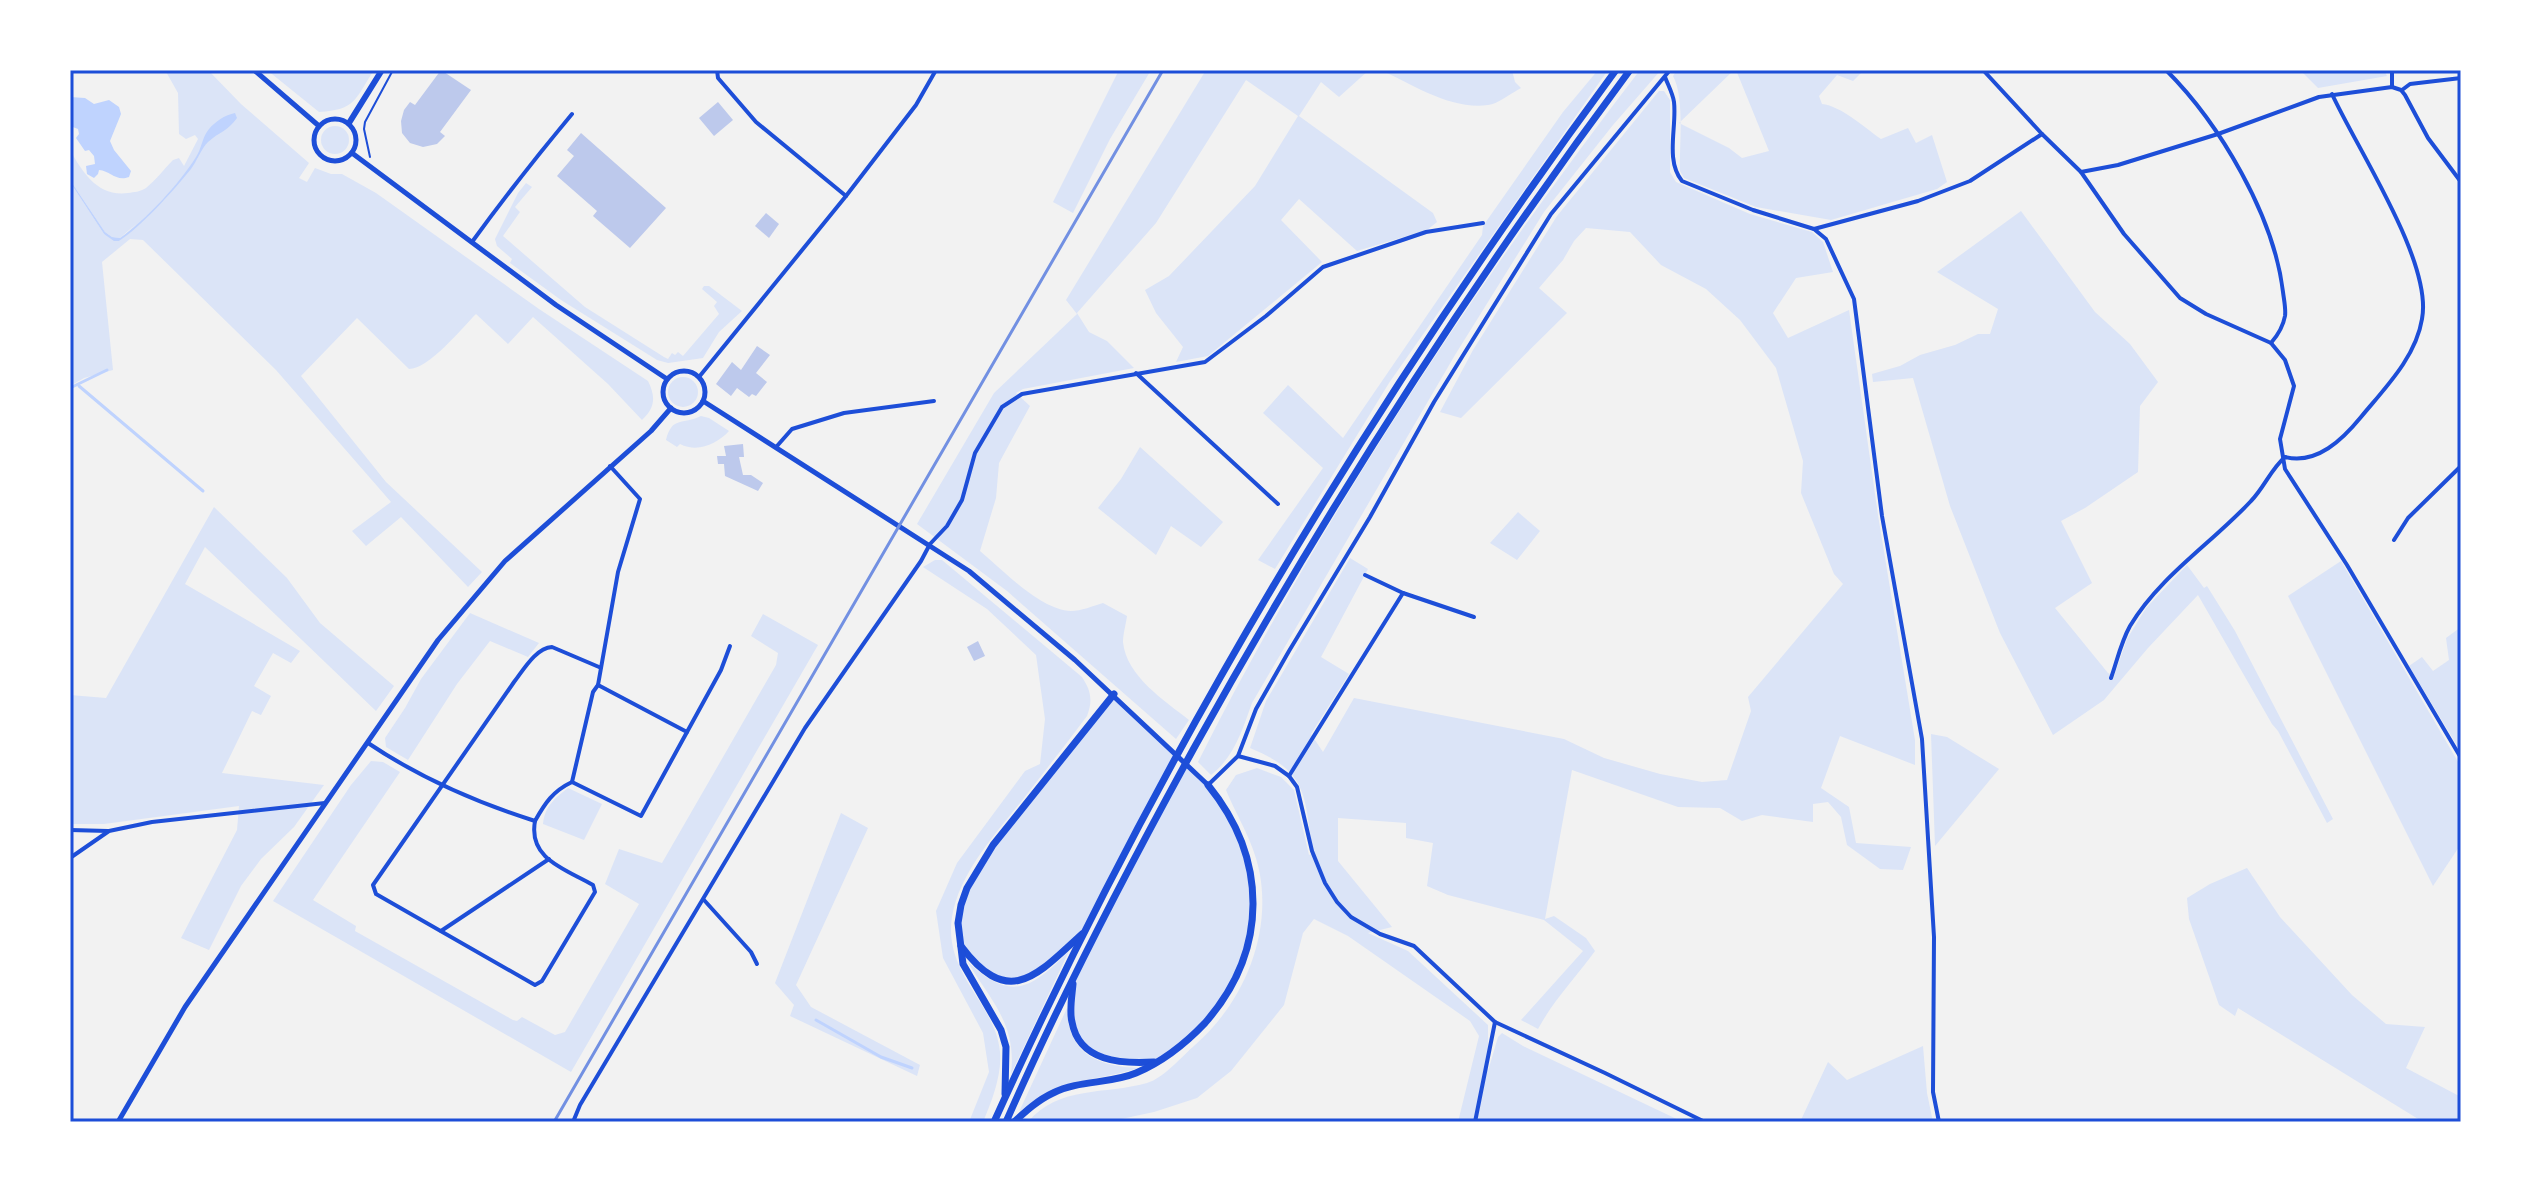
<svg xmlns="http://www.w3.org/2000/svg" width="2531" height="1192" font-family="'PT Sans Narrow',sans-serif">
<rect width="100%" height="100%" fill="#f2f2f2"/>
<g fill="#dbe4f7">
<path d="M165 70H208L241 104 309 163 299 178 307 182 315 168 331 174H342L376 193 539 309 648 381C656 397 655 408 642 420L608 384 533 317 508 344 476 314C461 329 429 369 409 369L357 318 301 376 386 482 482 572 468 587 401 517 366 546 352 531 391 502 276 370 143 240 130 239 102 262 113 370 84 378 70 386V182L104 234 119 241 136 224 120 238 112 237 105 232 70 180V150C83 173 98 197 128 193 134 192 140 192 146 188 156 180 164 169 173 160L179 158 184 166 198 139 195 135 186 139 179 134 178 93Z"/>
<path d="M267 70H374C355 99 356 110 319 112Z"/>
<polygon points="1119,70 1151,70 1110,139 1073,213 1053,202"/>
<path d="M1206 70H1369L1339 97 1321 82 1299 116 1433 213 1437 222 1427 230 1357 251 1299 199 1281 220 1322 262 1208 356 1176 362 1183 347 1156 313 1145 290 1169 276 1255 186 1298 116 1246 80 1156 223 1077 313 1089 332 1107 341 1134 368 1023 389 1016 393 1030 406 999 463 996 498 980 551C1003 570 1040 610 1071 611 1081 611 1093 606 1103 603L1127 616C1126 624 1123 634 1123 642 1126 676 1165 701 1189 720L1176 739 1007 591 917 524 994 393 1077 314 1066 300Z"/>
<path d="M1381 70H1512L1515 82 1521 88C1511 93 1498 104 1488 105 1451 110 1413 85 1381 70Z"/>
<polygon points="1598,70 1608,70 1389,383 1275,569 1258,560 1323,468 1263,413 1288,385 1343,438 1482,235 1483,226 1563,112"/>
<path d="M1640 70H1661L1613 125 1544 212 1455 355 1252 703C1242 730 1235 756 1211 775L1198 762C1319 522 1476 283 1640 70Z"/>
<path d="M1677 70H1734L1679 123 1729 148 1742 158 1769 151 1736 70H1864L1853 81 1837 75 1819 96 1822 104C1841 106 1864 127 1881 139L1908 128 1916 143 1932 135 1947 182 1937 189 1831 220 1756 207 1684 178 1680 171C1679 146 1685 98 1673 76Z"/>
<polygon points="2300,70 2384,70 2387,76 2318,88"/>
<path d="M1659 91H1664L1670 100V172L1676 182 1750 214 1812 232 1823 242 1833 272 1796 278 1773 313 1788 338 1849 310 1878 515 1915 740V765L1840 736 1821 788 1849 807 1856 843 1911 847 1903 870 1880 869 1847 845 1841 817 1828 802 1813 804V822L1762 815 1742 821 1720 808 1678 807 1572 770 1545 919 1554 916 1586 938 1595 951C1576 977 1553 1001 1538 1029L1521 1020 1583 951 1544 920 1448 895 1427 886 1433 843 1406 838V823L1338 818V861L1392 927 1368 933 1408 951 1488 1025V1071L1498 1037 1502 1033 1523 1046 1683 1122H1458L1479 1036 1470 1021 1348 936 1314 919 1303 933 1284 1005 1231 1071 1197 1098 1154 1112 1107 1122H1028C1059 1085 1105 1095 1147 1083 1164 1078 1182 1056 1195 1045 1242 1004 1271 938 1260 875 1255 844 1238 819 1226 790L1236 775 1257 768 1281 777 1294 790 1309 855 1313 853C1304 796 1309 772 1250 748L1266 701 1350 558 1368 569 1321 657 1349 674 1311 734 1323 752 1354 698 1564 739 1604 758 1660 774 1702 782 1727 780 1751 711 1748 697 1843 584 1834 574 1801 493 1803 461 1776 368 1740 320 1706 289 1661 265 1630 232 1586 228 1574 241 1563 260 1539 288 1567 313 1461 418 1440 412 1473 350 1557 216Z"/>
<circle cx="335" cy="140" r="14"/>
<polygon points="526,183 532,187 515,207 520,212 503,236 585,307 664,357 668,359 672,353 675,355 678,352 683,356 719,314 714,306 717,302 702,289 704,286 709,286 742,311 719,332 703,358 668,363 657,360 561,300 510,263 512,259 497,246 495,239 518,193"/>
<polygon points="2021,211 2095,312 2130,344 2158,382 2140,406 2138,472 2085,508 2061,521 2092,583 2055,608 2108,673 2114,676 2127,639 2146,608 2187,565 2204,588 2207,586 2235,631 2333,819 2327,823 2278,731 2272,724 2198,595 2148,648 2104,700 2053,735 2000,633 1950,506 1913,378 1873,382 1872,374 1900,366 1920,355 1955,345 1978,334 1990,334 1998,309 1937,272"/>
<circle cx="683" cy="392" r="15"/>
<path d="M701 416 709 418 729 431C717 444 698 453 680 444L677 447 666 440C672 416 682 425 701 416Z"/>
<polygon points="1140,447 1223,522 1201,547 1171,526 1156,555 1098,508 1121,479"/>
<polygon points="214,507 287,578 320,623 394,686 376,711 205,547 185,584 300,651 291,663 273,653 254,686 271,696 261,715 252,711 222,773 324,785 294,827 261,859 241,886 209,950 181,938 237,830 239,806 104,824 70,824 70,695 106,698"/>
<polygon points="1518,512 1540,531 1517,560 1490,543"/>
<path d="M935 560H942L1082 677C1091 691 1093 700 1087 716 1066 744 1045 771 1024 798 996 834 960 871 952 917 943 974 996 1004 1000 1052 1002 1075 992 1101 983 1122H969L989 1072 983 1033 943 958 936 911 957 863 1025 771 1040 764 1045 719 1036 655 987 609 923 567Z"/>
<polygon points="2341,561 2461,767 2461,844 2433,886 2288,596"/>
<polygon points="470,613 539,643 528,657 490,641 457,684 408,760 386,747 385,738 405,708 421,679"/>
<polygon points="763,614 818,645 571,1072 273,901 351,785 371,761 383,762 400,772 313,900 356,926 355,931 513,1020 517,1021 522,1017 555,1035 565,1032 639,904 605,884 619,849 662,863 776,665 778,653 751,636"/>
<polygon points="2461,627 2461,752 2409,666 2422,657 2433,671 2449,660 2446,638"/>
<polygon points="1114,694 1179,754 1086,930 1022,981 994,978 960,944 958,923 977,869"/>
<polygon points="1931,734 1947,737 1999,769 1935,846"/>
<polygon points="1187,762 1196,772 1238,829 1253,902 1241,970 1198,1030 1156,1061 1134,1063 1086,1049 1071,1022 1073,980"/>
<path d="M568 788 602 804 584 840 543 824C545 806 554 799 568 788Z"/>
<polygon points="841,813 868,828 796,985 811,1007 920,1065 917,1076 790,1016 794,1005 775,983"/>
<polygon points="2247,868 2280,917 2352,995 2386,1024 2425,1027 2406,1068 2461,1097 2461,1122 2423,1122 2238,1008 2235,1016 2219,1005 2189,919 2187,898 2210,884"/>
<path d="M1069 951 1011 1074C1017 1024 991 1001 967 961 1011 1003 1031 989 1069 951Z"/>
<path d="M1067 1008C1068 1055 1098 1066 1139 1068 1090 1083 1063 1076 1019 1112Z"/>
<polygon points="1923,1046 1927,1093 1933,1122 1800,1122 1828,1062 1847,1080"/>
</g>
<g fill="#bfd3fe">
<path d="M70 97 85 98 94 104 109 100 119 107 121 114 110 141 114 150 131 171 129 177C116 182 111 171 99 170L98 174 94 178 87 174 86 166 95 164 94 156 89 150 85 151 76 138 79 134 78 129 70 126Z"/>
<path d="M235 113 237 118C228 131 219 132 208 142 201 149 197 161 191 169 174 190 141 227 119 241H114L104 234 70 182V180L105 232 112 237 120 238C146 220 179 184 196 157 202 148 202 137 209 129 216 121 225 115 235 113Z"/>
</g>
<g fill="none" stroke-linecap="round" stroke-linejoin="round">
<g stroke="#bfd3fe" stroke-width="3">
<polyline points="79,386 203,491"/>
<polyline points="70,388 107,370"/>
<polyline points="816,1020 881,1057 912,1068"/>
</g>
</g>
<g fill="#bdc9ec">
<polygon points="441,70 471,90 440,132 445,136 437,144 423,147 410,143 402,133 401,121 404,110 410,102 415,105"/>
<polygon points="718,102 733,120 714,136 699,118"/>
<polygon points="581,133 666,208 630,248 593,216 597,211 557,176 574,156 567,150"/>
<polygon points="766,213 779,224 769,238 755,226"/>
<polygon points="757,346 770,355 756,373 767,382 756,396 752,394 749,397 737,388 731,396 716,384 732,362 741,370"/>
<polygon points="743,444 744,457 739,457 743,475 751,475 763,483 758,491 725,476 724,464 718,464 717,456 726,456 724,446"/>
<polygon points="978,641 985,656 974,661 967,647"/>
</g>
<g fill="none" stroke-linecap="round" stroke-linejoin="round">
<polyline stroke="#1d4ed8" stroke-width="2" points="370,157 364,129 365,122 393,70"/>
<g stroke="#1d4ed8" stroke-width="4">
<polyline points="717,70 718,78 756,122 846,196"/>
<polyline points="1983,70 2042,134 2081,172 2124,234 2180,298 2206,314 2271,343 2285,360 2294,386 2280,439 2285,469 2347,565 2461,758"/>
<path d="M2166 70C2220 124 2274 216 2283 292 2284 300 2286 309 2285 316 2283 327 2278 335 2271 343"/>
<polyline points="2392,70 2392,87"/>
<path d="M1665 77C1668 85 1673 94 1674 102 1677 127 1665 160 1682 181L1753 210 1814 229 1918 201 1970 181 2042 134"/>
<polyline points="2402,90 2410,84 2461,78"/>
<polyline points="2081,172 2118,165 2218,134 2319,97 2392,87 2401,90 2405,95 2428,138 2461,182"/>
<polyline points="1814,229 1826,239 1854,299 1882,516 1922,739 1934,937 1933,1092 1939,1122"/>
<path d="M472 242C504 198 537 156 572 114"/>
<polyline points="1136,373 1278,504"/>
<polyline points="699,377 846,196 916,105 936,70"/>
<polyline points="777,446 792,429 844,413 934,401"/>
<path d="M2285 457C2317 465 2343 439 2361 417 2385 388 2416 357 2422 319 2433 262 2357 149 2332 94"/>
<polyline points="2394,540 2408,518 2461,466"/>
<polyline points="1365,575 1403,593 1474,617"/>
<path d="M2111 678C2117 661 2121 642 2130 626 2160 576 2212 543 2251 501 2264 488 2271 469 2285 457"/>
<polyline points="687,732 721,670 730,646"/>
<path d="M368 743C420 778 475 802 535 821 545 803 553 791 572 782L593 692 598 685 618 572 640 499 610 466"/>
<polyline points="1238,756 1275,766 1289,776 1297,787 1312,851 1325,883 1337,902 1351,917 1380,934 1414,946 1495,1022 1605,1073 1705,1122"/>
<polyline points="1289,776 1403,593"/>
<polyline points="572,782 641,816 687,732 598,685"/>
<polyline points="1208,785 1238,756 1256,709 1289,651 1370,517 1434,402 1551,214 1670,70"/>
<path d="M535 821C528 859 565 869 593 885L595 892 542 981 535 985 376 894 373 885 514 682C524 669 536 648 552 647L599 667"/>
<polyline points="70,830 108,831"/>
<polyline points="70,858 109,831 152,822 325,803"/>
<polyline points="704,900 751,952 757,964"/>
<polyline points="441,931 549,859"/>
<polyline points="573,1122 580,1105 805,728 921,561 930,544 947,526 962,500 975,453 1002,407 1022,394 1205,362 1266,316 1323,267 1426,232 1483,223"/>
<polyline points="1475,1122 1495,1022"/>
</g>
<g stroke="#1d4ed8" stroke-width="5">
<polyline points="254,70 319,126"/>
<circle cx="335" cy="140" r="21"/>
<polyline points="352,153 556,305 667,379"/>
<circle cx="684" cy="392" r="21"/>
<polyline points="703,401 969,571 1075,660 1208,785"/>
<polyline points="118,1122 185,1007 438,640 505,561 651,431 671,408"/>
</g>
<polyline stroke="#1d4ed8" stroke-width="6" points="349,123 382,70"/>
<g stroke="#1d4ed8" stroke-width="7">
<path d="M961 946C1009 1010 1037 975 1082 934"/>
<path d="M1073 984C1072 996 1069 1011 1072 1022 1079 1062 1122 1064 1154 1062"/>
<polyline points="1005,1094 1006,1047 1001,1030 963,964 958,923 961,905 967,888 993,845 1114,694"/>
<path d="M994 1122C1162 750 1374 398 1616 70"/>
<path d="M1006 1122C1062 994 1127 870 1194 748 1324 513 1469 286 1630 70"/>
<path d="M1014 1122C1026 1111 1038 1100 1053 1093 1079 1080 1110 1084 1136 1073 1162 1062 1186 1043 1205 1023 1269 950 1268 859 1208 785"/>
</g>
<polyline stroke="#7290e2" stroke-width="3" points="554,1122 1163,70"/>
</g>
<rect width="2531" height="1192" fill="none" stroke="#ffffff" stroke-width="144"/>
<rect x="72" y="72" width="2387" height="1048" fill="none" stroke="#1d4ed8" stroke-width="3"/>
</svg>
